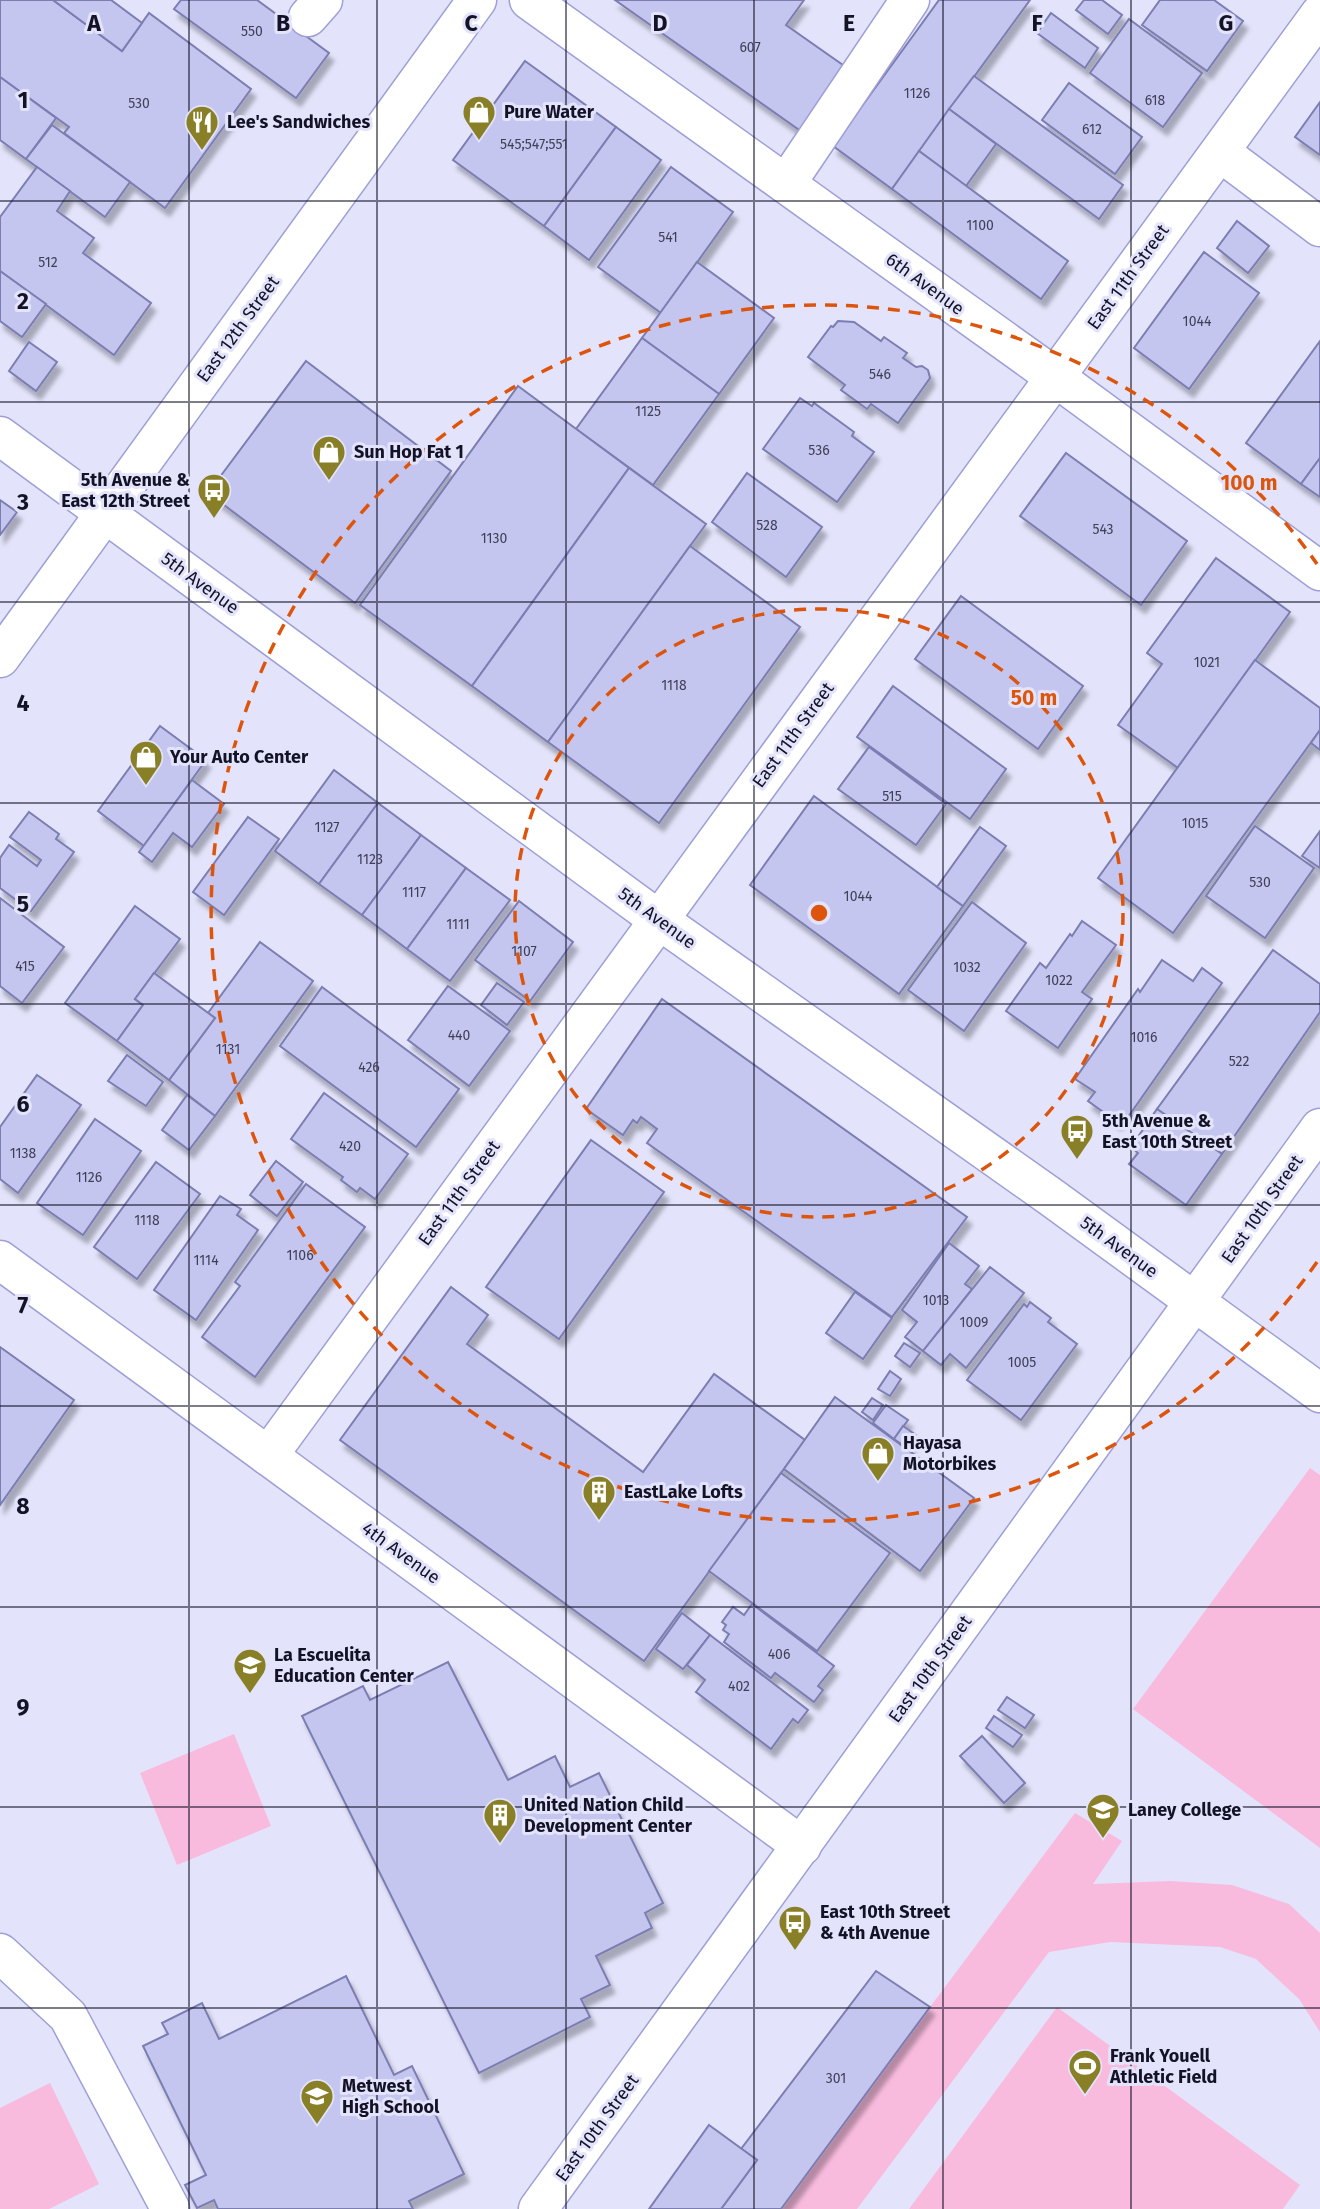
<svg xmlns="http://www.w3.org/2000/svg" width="1320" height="2209" font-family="'Fira Sans',sans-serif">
<defs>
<filter id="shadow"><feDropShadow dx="4.5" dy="8" stdDeviation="2" flood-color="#0004"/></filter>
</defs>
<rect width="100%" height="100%" fill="#e3e4fb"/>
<g fill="#f8bbde">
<polygon points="1310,1468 1320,1475 1320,1848 1133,1709"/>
<polygon points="234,1734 271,1826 177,1865 140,1773"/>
<polygon points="1075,1813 1122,1841 1093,1884 1170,1881 1232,1885 1289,1904 1320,1933 1320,2032 1299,1999 1256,1959 1220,1947 1110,1942 1049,1952 857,2209 779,2209"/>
<polygon points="1057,2007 1300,2185 1283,2209 909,2209"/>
<polygon points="50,2083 99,2184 49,2209 0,2209 0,2108"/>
</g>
<g fill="#c5c6ef" stroke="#7c7db1" stroke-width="2" filter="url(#shadow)">
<polygon points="0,0 53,0 122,51 149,13 251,89 165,208 64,133 69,127 0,77"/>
<polygon points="53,0 111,0 142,23 122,51"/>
<polygon points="181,0 257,0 329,53 296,98 174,9"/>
<polygon points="615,0 804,0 786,25 850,70 805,134"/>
<polygon points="939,0 1030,0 892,189 833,146"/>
<polygon points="1084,0 1102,0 1122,15 1108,34 1076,10"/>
<polygon points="1160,0 1214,0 1243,21 1207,71 1142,25"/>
<polygon points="1051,13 1098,48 1085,68 1037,33"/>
<polygon points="1129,19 1202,73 1163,127 1090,73"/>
<polygon points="525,61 616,127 544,226 453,160"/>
<polygon points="974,76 1123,185 1099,219 949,109"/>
<polygon points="0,77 56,118 26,159 0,140"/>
<polygon points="1069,83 1142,137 1115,174 1042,120"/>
<polygon points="1320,102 1320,155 1295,137"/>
<polygon points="949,109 996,144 966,186 919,151"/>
<polygon points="52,125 130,182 105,217 26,159"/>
<polygon points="616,127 661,160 589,260 544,226"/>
<polygon points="919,151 1068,261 1041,299 892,189"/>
<polygon points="37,167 70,191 57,211 94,238 83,253 151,303 114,355 0,271 0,217"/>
<polygon points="671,167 733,212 661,313 598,267"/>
<polygon points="1237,221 1269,246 1248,273 1217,248"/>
<polygon points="1204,252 1259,293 1189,389 1134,348"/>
<polygon points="697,262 774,318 719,394 642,338"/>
<polygon points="0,271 46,304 22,337 0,321"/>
<polygon points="838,321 854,322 881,341 884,337 907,353 903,358 916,367 922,366 928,370 930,378 898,423 871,404 867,409 841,390 845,385 808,357 831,326 833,327"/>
<polygon points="642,338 719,394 653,485 576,429"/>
<polygon points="1320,341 1320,458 1301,484 1246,443"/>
<polygon points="29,342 57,362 36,391 9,371"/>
<polygon points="306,361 451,471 355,603 208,493"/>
<polygon points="518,386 629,468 472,686 360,605"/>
<polygon points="800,398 812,406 814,403 854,432 852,436 874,452 837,502 763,449"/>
<polygon points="1066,453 1187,541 1141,605 1020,516"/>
<polygon points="1320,458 1320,497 1301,484"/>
<polygon points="629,468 706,524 548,742 472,686"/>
<polygon points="747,473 822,527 786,577 712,522"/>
<polygon points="0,500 17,512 0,535"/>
<polygon points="690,546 800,627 659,823 548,742"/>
<polygon points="1216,558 1290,612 1178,768 1118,725 1162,664 1147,653"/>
<polygon points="961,596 1083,686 1038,749 915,659"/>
<polygon points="1255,660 1320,708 1320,730 1173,933 1098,878"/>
<polygon points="893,686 1006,769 970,819 857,737"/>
<polygon points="160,726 206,760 144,846 98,811"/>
<polygon points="1320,730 1320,750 1311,743"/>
<polygon points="869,747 946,804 916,845 838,789"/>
<polygon points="334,770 378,803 319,884 275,851"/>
<polygon points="192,780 224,804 192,847 173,833 152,862 139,852"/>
<polygon points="814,796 963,906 899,994 750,885"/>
<polygon points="378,803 421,835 362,915 319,884"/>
<polygon points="29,812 59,834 56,839 74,852 31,911 0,888 0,858 9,845 37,866 41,860 10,837"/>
<polygon points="248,817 279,839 224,915 193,892"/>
<polygon points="1255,826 1314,868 1265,938 1206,896"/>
<polygon points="980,827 1006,846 963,906 937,887"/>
<polygon points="1320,831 1320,868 1302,856"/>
<polygon points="421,835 466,868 407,949 362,915"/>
<polygon points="466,868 510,900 450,981 407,949"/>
<polygon points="0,898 64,947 22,1003 0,986"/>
<polygon points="519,901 573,942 530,1001 475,960"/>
<polygon points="972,902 1026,943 964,1031 908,990"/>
<polygon points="135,906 180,939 135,999 143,1005 117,1041 65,1003"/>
<polygon points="1082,921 1116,945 1082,992 1092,999 1058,1048 1006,1011 1040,963 1046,968 1070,934 1072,936"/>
<polygon points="260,942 313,981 215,1116 169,1080 215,1018 208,1013"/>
<polygon points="1273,950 1320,984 1320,1012 1222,1154 1157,1109"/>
<polygon points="1162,960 1193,981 1202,968 1222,983 1128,1117 1123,1113 1117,1122 1088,1101 1095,1092 1075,1079 1138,989 1140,992"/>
<polygon points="154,973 215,1018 169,1080 117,1041 143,1005 135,999"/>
<polygon points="497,983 524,1002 507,1025 481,1005"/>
<polygon points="448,986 510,1031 469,1086 408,1040"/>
<polygon points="322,987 459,1089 416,1147 280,1046"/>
<polygon points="662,999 967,1217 892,1317 647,1143 657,1129 641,1117 637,1123 633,1120 623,1135 586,1109"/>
<polygon points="127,1055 163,1082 146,1106 108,1081"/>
<polygon points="37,1075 81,1105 18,1193 0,1179 0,1127"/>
<polygon points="324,1093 408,1154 375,1199 360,1188 357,1192 341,1180 343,1177 291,1139"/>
<polygon points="187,1095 215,1116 189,1150 162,1130"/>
<polygon points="1157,1109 1222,1154 1186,1205 1129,1164 1138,1153 1131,1147"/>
<polygon points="95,1119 141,1151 83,1235 37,1203"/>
<polygon points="591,1140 664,1192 559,1339 486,1287"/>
<polygon points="276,1161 303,1182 277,1216 250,1195"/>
<polygon points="156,1162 200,1194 137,1279 94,1247"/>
<polygon points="306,1184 365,1227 255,1377 202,1337 240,1286 235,1282"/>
<polygon points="220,1196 241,1209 237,1215 258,1230 196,1320 154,1290"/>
<polygon points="949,1243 979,1266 965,1284 972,1289 923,1351 905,1337 917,1322 902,1310"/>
<polygon points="990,1267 1024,1293 966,1368 950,1354 941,1365 923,1351"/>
<polygon points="451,1287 488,1315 467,1344 643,1472 714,1374 805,1440 644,1661 340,1440"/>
<polygon points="855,1292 892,1318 863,1359 826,1333"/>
<polygon points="1030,1302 1051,1318 1048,1322 1077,1344 1021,1420 967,1380 1024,1304 1027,1307"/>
<polygon points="904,1343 920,1353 910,1367 895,1356"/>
<polygon points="0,1347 74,1400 0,1505"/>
<polygon points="890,1371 901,1379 890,1396 878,1389"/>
<polygon points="835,1397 974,1498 920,1571 784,1469"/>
<polygon points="872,1398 883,1405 873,1420 862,1412"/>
<polygon points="886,1405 908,1420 894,1439 873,1423"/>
<polygon points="903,1426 916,1435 907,1448 894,1439"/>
<polygon points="781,1473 890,1553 817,1651 709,1571"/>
<polygon points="752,1604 834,1666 818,1686 823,1690 814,1702 775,1673 771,1678 724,1642 729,1634 723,1630 726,1625 722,1622 733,1607 744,1615"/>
<polygon points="682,1613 710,1635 683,1669 656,1649"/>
<polygon points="710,1635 808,1710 798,1723 793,1719 771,1749 696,1692 705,1680 687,1665"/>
<polygon points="448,1662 508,1780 555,1756 570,1787 599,1773 663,1903 645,1913 652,1928 596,1956 610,1985 581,1999 590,2017 479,2073 302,1716 363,1686 370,1700"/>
<polygon points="1007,1697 1034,1715 1025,1728 998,1710"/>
<polygon points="994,1716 1022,1735 1013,1747 986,1728"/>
<polygon points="982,1736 1025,1783 1004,1803 960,1756"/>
<polygon points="876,1971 930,2007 781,2209 721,2209 757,2160 741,2149"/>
<polygon points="346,1976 394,2075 412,2066 464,2174 409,2201 413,2209 218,2209 214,2200 197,2208 185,2185 206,2175 143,2046 168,2034 162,2023 202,2003 219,2039"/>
<polygon points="709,2125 757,2160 721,2209 649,2209"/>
</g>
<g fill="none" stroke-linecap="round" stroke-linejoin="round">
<defs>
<g id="minor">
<polyline points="529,0 1055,377 1320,571"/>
<polyline points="308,17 323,0"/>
<polyline points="1220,152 1320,227"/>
<polyline points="786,184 910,0"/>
<polyline points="0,436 659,920 1051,1197 1320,1393"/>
<polyline points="0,1260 802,1846"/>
<polyline points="268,1456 1320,14"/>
<polyline points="0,1953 68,2016 170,2208"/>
<polyline points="538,2209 1320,1128"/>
</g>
<polyline id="major" points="0,658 477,0"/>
</defs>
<use href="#minor" stroke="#9e9fd6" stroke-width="41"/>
<use href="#major" stroke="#9e9fd6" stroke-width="41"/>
<use href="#minor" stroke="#fff" stroke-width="38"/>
<use href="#major" stroke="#fff" stroke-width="38"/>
</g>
<path fill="none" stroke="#131226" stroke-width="2" stroke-opacity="0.55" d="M189 0V2209M377 0V2209M566 0V2209M754 0V2209M943 0V2209M1131 0V2209M0 201H1320M0 402H1320M0 602H1320M0 803H1320M0 1004H1320M0 1205H1320M0 1406H1320M0 1607H1320M0 1807H1320M0 2008H1320"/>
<g fill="none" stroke="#dd550d" stroke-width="3.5" stroke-dasharray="12 9">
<circle cx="819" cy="913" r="304"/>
<path d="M1317 1262A608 608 0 1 1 1317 564"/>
</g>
<defs>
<symbol id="shop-pin" viewBox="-11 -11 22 30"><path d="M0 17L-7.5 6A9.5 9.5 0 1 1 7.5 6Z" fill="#887f26" stroke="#e3e4fb"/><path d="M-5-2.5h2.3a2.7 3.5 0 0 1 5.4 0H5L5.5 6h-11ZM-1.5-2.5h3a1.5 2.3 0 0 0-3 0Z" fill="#fff"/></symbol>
<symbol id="restaurant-pin" viewBox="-11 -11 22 30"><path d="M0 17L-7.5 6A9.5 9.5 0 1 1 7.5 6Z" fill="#887f26" stroke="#e3e4fb"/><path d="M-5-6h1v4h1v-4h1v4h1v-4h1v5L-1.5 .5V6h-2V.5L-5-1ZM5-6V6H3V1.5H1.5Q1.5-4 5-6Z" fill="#fff"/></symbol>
<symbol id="bus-pin" viewBox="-11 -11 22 30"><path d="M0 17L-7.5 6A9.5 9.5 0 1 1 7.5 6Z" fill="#887f26" stroke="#e3e4fb"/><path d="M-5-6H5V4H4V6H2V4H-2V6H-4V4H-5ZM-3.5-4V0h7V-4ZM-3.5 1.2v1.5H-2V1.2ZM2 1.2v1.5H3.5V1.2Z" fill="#fff"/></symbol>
<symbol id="building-pin" viewBox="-11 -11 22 30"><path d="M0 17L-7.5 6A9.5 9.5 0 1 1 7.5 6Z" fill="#887f26" stroke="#e3e4fb"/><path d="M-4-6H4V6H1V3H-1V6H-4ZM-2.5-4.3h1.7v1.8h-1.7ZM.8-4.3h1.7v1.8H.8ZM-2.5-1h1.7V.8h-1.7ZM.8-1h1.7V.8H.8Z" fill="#fff"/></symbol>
<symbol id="school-pin" viewBox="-11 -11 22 30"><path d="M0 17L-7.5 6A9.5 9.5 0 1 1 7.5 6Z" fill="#887f26" stroke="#e3e4fb"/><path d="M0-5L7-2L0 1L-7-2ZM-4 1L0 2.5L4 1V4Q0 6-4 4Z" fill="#fff"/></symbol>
<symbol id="university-pin" viewBox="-11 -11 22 30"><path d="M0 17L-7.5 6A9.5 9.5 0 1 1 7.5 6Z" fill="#887f26" stroke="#e3e4fb"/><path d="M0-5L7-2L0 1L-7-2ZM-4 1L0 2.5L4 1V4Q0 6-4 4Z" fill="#fff"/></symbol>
<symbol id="stadium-pin" viewBox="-11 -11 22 30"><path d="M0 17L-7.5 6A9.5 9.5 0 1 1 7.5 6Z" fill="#887f26" stroke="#e3e4fb"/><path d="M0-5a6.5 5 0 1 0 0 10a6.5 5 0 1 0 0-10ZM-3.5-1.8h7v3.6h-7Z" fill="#fff"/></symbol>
</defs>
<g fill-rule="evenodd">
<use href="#shop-pin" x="460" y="93" width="38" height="52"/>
<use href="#restaurant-pin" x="183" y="103" width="38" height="52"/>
<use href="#shop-pin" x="310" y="433" width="38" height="52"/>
<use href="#bus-pin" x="195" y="471" width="38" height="52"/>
<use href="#shop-pin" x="127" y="738" width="38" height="52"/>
<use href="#bus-pin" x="1058" y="1112" width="38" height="52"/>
<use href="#shop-pin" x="859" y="1434" width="38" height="52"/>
<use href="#building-pin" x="580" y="1473" width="38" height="52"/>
<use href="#school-pin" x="231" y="1646" width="38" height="52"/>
<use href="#university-pin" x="1084" y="1791" width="38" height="52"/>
<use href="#building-pin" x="481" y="1796" width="38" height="52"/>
<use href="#bus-pin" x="776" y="1903" width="38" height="52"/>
<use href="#stadium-pin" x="1066" y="2047" width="38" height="52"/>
<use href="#school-pin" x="298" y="2077" width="38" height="52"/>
</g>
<g text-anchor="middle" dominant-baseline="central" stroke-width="6" stroke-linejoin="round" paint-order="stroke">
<g font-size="14" fill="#403f58">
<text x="252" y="31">550</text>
<text x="750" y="47">607</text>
<text x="917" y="93">1126</text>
<text x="1155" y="100">618</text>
<text x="139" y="103">530</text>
<text x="1092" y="129">612</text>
<text x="534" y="144">545;547;551</text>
<text x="980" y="225">1100</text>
<text x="668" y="237">541</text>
<text x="48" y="262">512</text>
<text x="1197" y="321">1044</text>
<text x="880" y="374">546</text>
<text x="648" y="411">1125</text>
<text x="819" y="450">536</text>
<text x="767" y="525">528</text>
<text x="1103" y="529">543</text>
<text x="494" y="538">1130</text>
<text x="1207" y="662">1021</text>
<text x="674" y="685">1118</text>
<text x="892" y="796">515</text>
<text x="1195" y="823">1015</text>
<text x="327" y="827">1127</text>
<text x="370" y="859">1123</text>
<text x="1260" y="882">530</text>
<text x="414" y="892">1117</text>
<text x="858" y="896">1044</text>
<text x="458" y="924">1111</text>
<text x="524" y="951">1107</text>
<text x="25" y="966">415</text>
<text x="967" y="967">1032</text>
<text x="1059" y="980">1022</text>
<text x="459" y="1035">440</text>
<text x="1144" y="1037">1016</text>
<text x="228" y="1049">1131</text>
<text x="1239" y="1061">522</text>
<text x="369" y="1067">426</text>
<text x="350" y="1146">420</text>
<text x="23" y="1153">1138</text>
<text x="89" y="1177">1126</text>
<text x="147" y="1220">1118</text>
<text x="300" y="1255">1106</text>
<text x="206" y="1260">1114</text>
<text x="936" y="1300">1013</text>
<text x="974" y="1322">1009</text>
<text x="1022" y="1362">1005</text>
<text x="779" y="1654">406</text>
<text x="739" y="1686">402</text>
<text x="836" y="2078">301</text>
</g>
<g font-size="18" font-weight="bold" fill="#131226" stroke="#e3e4fb" text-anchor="start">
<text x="504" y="112">Pure Water</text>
<text x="227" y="122">Lee's Sandwiches</text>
<text x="354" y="452">Sun Hop Fat 1</text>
<text x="190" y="480" text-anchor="end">5th Avenue &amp;<tspan x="190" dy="21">East 12th Street</tspan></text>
<text x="170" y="757">Your Auto Center</text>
<text x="1102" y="1121">5th Avenue &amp;<tspan x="1102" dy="21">East 10th Street</tspan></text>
<text x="903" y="1443">Hayasa<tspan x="903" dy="21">Motorbikes</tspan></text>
<text x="624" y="1492">EastLake Lofts</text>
<text x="274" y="1655">La Escuelita<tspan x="274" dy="21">Education Center</tspan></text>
<text x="524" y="1805">United Nation Child<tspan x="524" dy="21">Development Center</tspan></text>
<text x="1128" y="1810">Laney College</text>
<text x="820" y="1912">East 10th Street<tspan x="820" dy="21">&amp; 4th Avenue</tspan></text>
<text x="1110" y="2056">Frank Youell<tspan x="1110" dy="21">Athletic Field</tspan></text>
<text x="342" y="2086">Metwest<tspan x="342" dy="21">High School</tspan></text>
</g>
<g font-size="18" fill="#131226" stroke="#e3e4fb">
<text transform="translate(1128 277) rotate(-54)">East 11th Street</text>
<text transform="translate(925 284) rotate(36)">6th Avenue</text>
<text transform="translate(238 329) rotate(-54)">East 12th Street</text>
<text transform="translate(200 583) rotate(36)">5th Avenue</text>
<text transform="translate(793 735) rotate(-54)">East 11th Street</text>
<text transform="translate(657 918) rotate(36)">5th Avenue</text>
<text transform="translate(459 1193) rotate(-54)">East 11th Street</text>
<text transform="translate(1262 1209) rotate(-55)">East 10th Street</text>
<text transform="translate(1119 1247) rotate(36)">5th Avenue</text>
<text transform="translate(401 1553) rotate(36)">4th Avenue</text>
<text transform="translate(930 1669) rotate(-54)">East 10th Street</text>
<text transform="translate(597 2128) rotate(-54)">East 10th Street</text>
</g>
</g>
<g font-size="23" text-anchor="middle" font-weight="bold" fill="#131226" stroke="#e3e4fb" stroke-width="6" stroke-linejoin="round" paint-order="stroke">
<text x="94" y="31">A</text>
<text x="283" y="31">B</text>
<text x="471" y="31">C</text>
<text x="660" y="31">D</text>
<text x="849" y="31">E</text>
<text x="1037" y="31">F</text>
<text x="1226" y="31">G</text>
<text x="23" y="108">1</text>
<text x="23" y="309">2</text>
<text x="23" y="510">3</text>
<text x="23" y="711">4</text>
<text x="23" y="912">5</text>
<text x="23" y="1112">6</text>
<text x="23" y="1313">7</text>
<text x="23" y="1514">8</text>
<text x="23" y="1715">9</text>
</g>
<circle cx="819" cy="913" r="10" fill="#dd550d" stroke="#e3e4fb" stroke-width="3.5"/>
<g font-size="21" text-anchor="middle" font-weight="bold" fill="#dd550d" stroke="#e3e4fb" stroke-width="6" stroke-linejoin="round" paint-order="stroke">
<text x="1249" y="490">100 m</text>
<text x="1034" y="705">50 m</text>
</g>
</svg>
